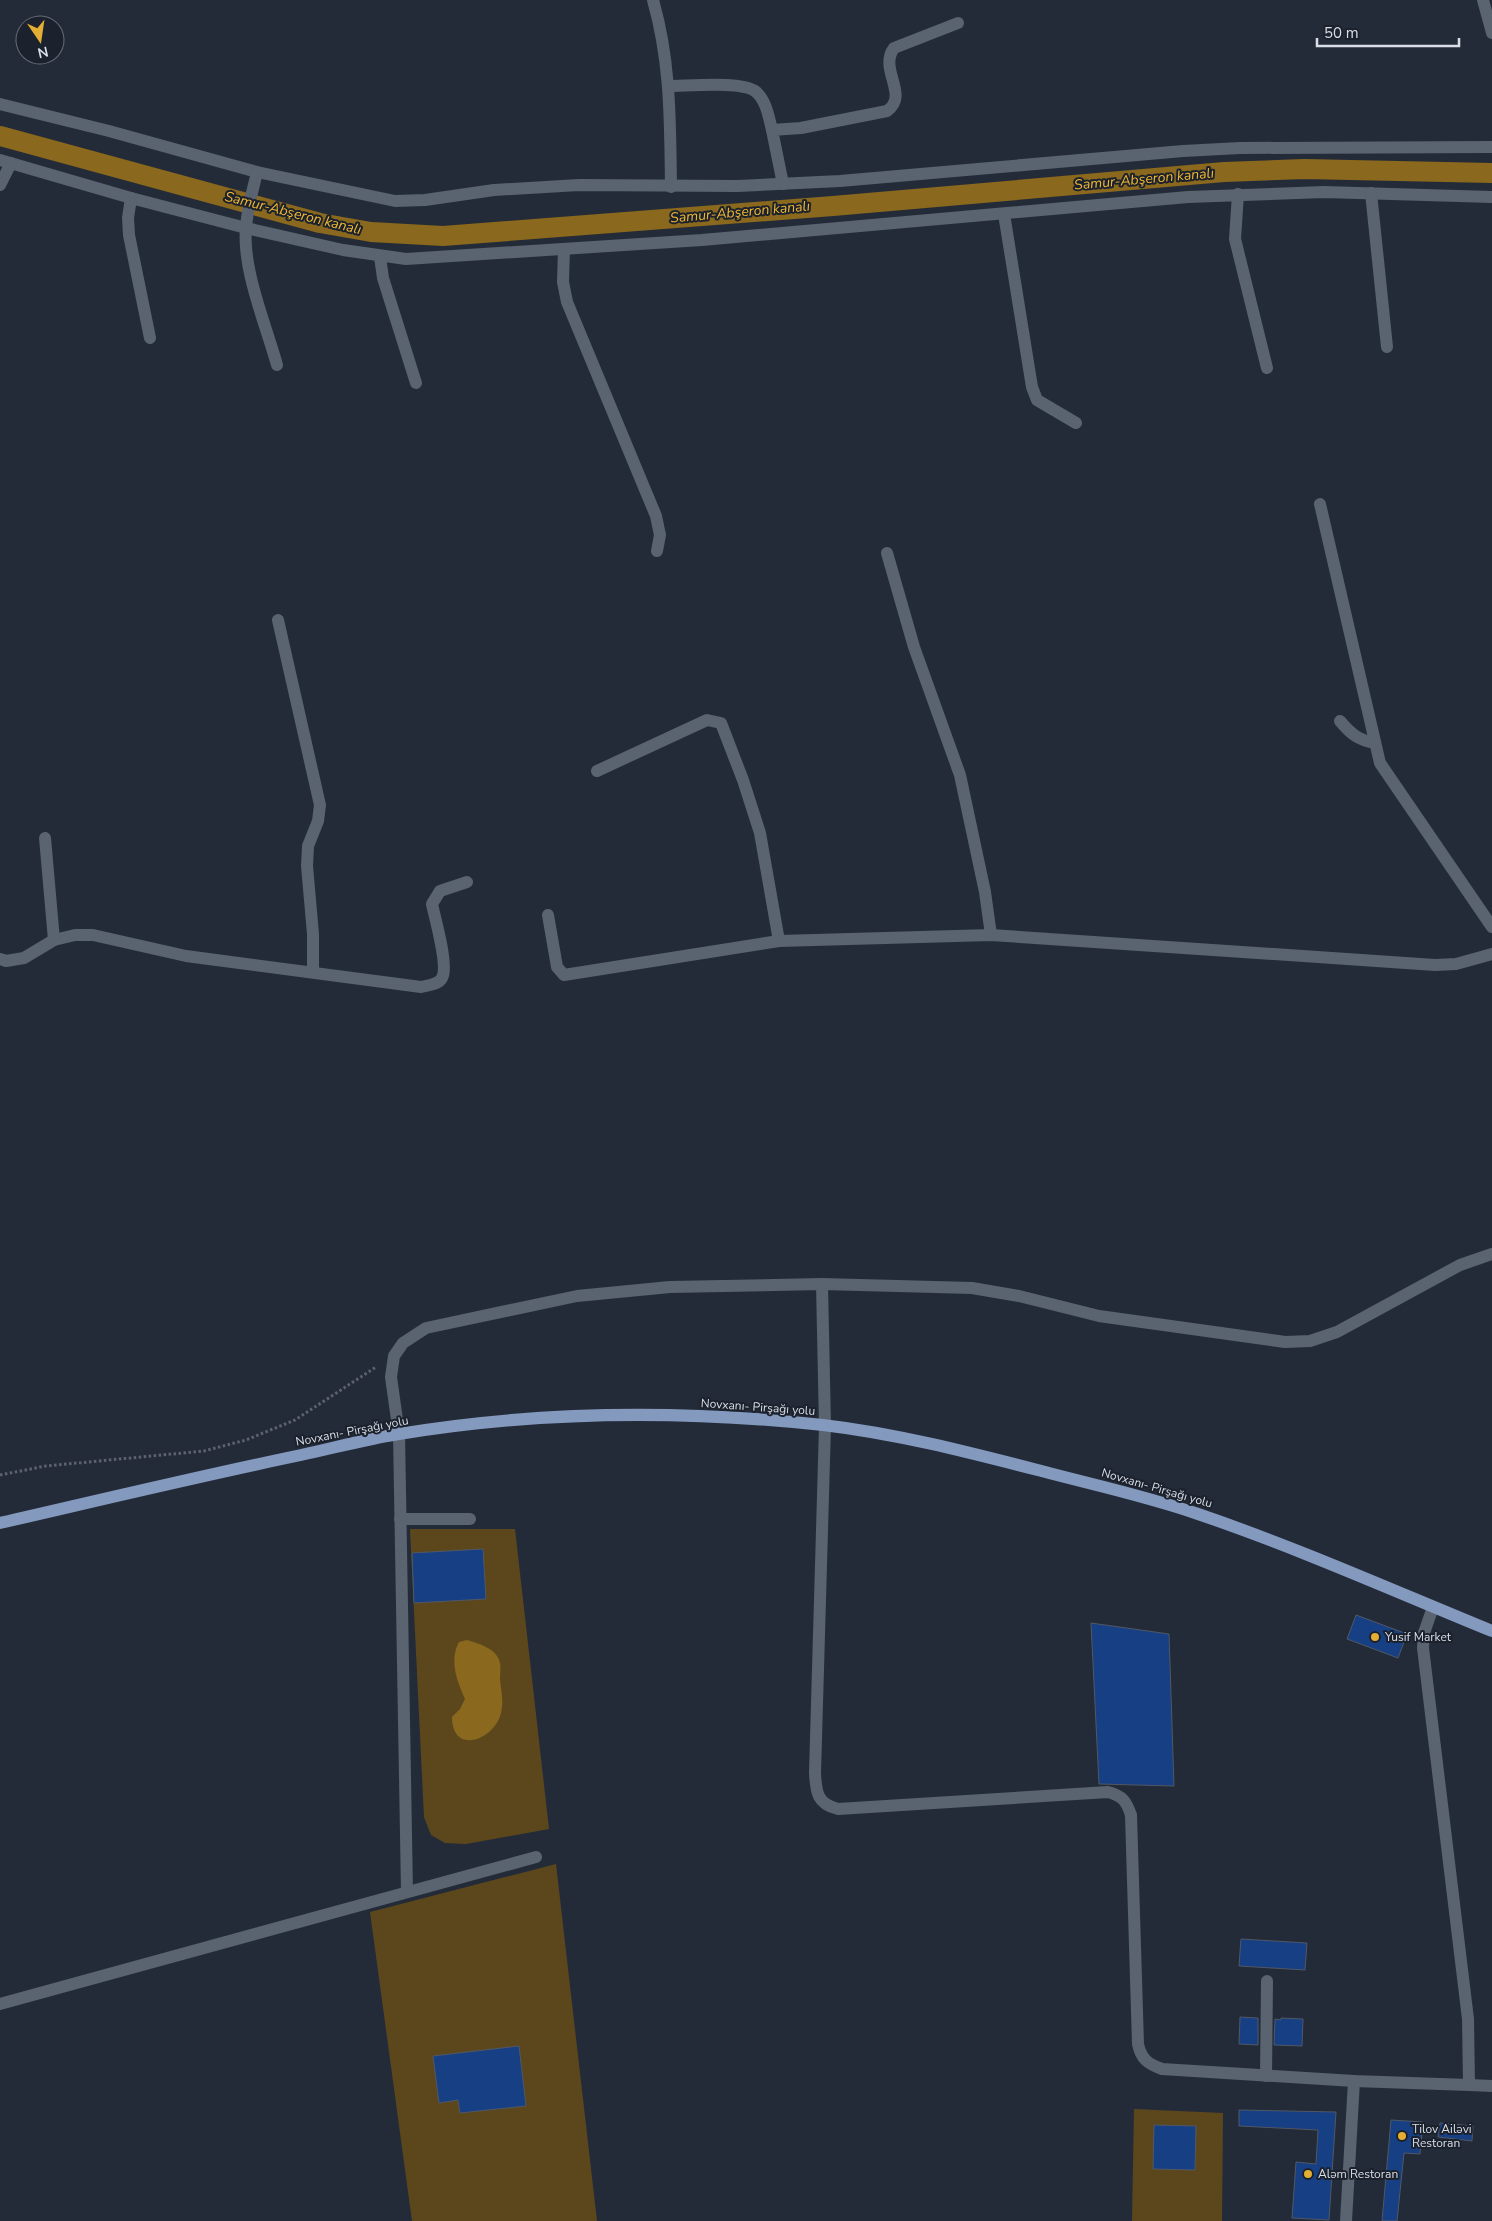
<svg xmlns="http://www.w3.org/2000/svg" width="1492" height="2221" font-family="'Nunito Sans',sans-serif">
<rect width="100%" height="100%" fill="#242b38"/>
<g fill="#5c471d">
<polygon points="410,1529 515,1529 549,1829 466,1844 445,1843 431,1835 424,1817"/>
<polygon points="556,1864 597,2221 412,2221 370,1912"/>
<polygon points="1134,2109 1223,2113 1222,2221 1132,2221"/>
</g>
<path fill="#8a681d" d="M467 1640C479 1644 497 1648 500 1663 501 1668 500 1674 500 1679 501 1691 504 1701 501 1713 494 1741 452 1755 452 1717L460 1709 465 1699C457 1681 449 1660 459 1642Z"/>
<g fill="none" stroke-linecap="round" stroke-linejoin="round">
<polyline stroke="#8a681d" stroke-width="20" points="0,136 320,223 371,232 443,236 833,206 1224,172 1304,169 1492,173"/>
</g>
<g fill="#173f83" stroke="#505866">
<polygon points="483,1549 486,1599 414,1603 412,1553"/>
<polygon points="1356,1615 1407,1634 1398,1658 1347,1639"/>
<polygon points="1091,1623 1169,1634 1174,1786 1099,1784"/>
<polygon points="1241,1939 1307,1943 1305,1970 1239,1966"/>
<polygon points="1240,2017 1258,2018 1258,2045 1239,2044"/>
<polygon points="1281,2018 1303,2019 1302,2046 1274,2045 1275,2019 1281,2020"/>
<polygon points="519,2046 526,2106 460,2113 458,2100 439,2103 433,2056"/>
<polygon points="1239,2110 1336,2112 1329,2220 1292,2218 1296,2162 1316,2164 1318,2130 1239,2126"/>
<polygon points="1391,2120 1423,2122 1420,2154 1404,2153 1397,2221 1382,2221"/>
<polygon points="1440,2123 1473,2126 1472,2141 1438,2137"/>
<polygon points="1154,2125 1196,2126 1195,2170 1153,2169"/>
</g>
<g fill="none" stroke-linecap="round" stroke-linejoin="round">
<polyline stroke="#5c626e" stroke-width="3" stroke-dasharray="2.5 2.5" stroke-linecap="butt" points="0,1475 46,1466 204,1451 246,1440 295,1420 376,1367"/>
<g stroke="#5a6370" stroke-width="12">
<path d="M653 0C671 63 670 122 671 187"/>
<polyline points="1483,0 1492,33"/>
<path d="M669 86C688 86 741 81 755 91 766 99 769 118 772 130"/>
<polyline points="0,104 109,131 257,172 395,201 425,200 494,190 579,185 738,186 840,181 1183,151 1240,148 1492,147"/>
<polyline points="0,160 131,198 246,228 343,250 406,259 702,240 1188,197 1324,192 1492,197"/>
<path d="M257 172C253 190 247 209 246 228 242 269 266 325 277 365"/>
<path d="M783 184 772 130 801 128 887 111C910 95 878 69 894 48L958 23"/>
<polyline points="0,185 11,163"/>
<polyline points="1371,193 1387,347"/>
<polyline points="1238,194 1235,239 1267,368"/>
<polyline points="131,198 128,218 129,235 150,338"/>
<polyline points="1004,214 1032,387 1037,400 1076,423"/>
<polyline points="564,249 563,282 567,302 656,516 660,535 657,551"/>
<polyline points="380,257 383,278 416,383"/>
<polyline points="1320,504 1380,763 1492,927"/>
<polyline points="887,553 914,647 960,775 985,892 991,935"/>
<polyline points="278,620 320,805 318,821 308,846 307,866 313,934 313,972"/>
<path d="M1340 721C1351 734 1358 740 1375 743"/>
<polyline points="597,771 707,720 721,723 743,780 760,833 779,941"/>
<polyline points="45,838 54,940"/>
<polyline points="548,915 557,967 564,975 779,941 991,935 1435,965 1456,964 1492,954"/>
<path d="M0 959 6 961 24 958 54 940 75 935H93L186 956 421 987C429 985 438 985 442 978 449 966 435 919 432 904L440 891 467 882"/>
<path d="M822 1284 825 1426 815 1773C816 1792 817 1804 838 1809L1108 1792C1122 1796 1126 1800 1131 1815L1138 2044C1141 2059 1148 2064 1162 2069L1354 2081 1469 2085 1468 2019 1423 1648 1424 1633 1433 1607"/>
<polyline points="400,1519 470,1519"/>
<polyline points="407,1892 399,1434 391,1377 394,1356 403,1343 426,1328 577,1296 670,1287 822,1284 972,1288 1019,1296 1099,1316 1285,1342 1310,1341 1337,1332 1460,1265 1492,1254"/>
<polyline points="0,2004 536,1857"/>
<polyline points="1266,2076 1267,1981"/>
<polyline points="1469,2085 1492,2086"/>
<polyline points="1346,2221 1354,2081"/>
</g>
<path stroke="#8399be" stroke-width="12" d="M0 1523C100 1500 200 1476 301 1455 334 1448 366 1439 399 1434 538 1411 683 1410 823 1425 900 1434 975 1454 1049 1473 1099 1486 1149 1497 1198 1514 1298 1548 1394 1591 1492 1631"/>
</g>
<g fill="#e4ae35" stroke="#1b222d" stroke-width="2">
<circle cx="1375" cy="1637" r="5"/>
<circle cx="1402" cy="2136" r="5"/>
<circle cx="1308" cy="2174" r="5"/>
</g>
<g text-anchor="middle" dominant-baseline="central" stroke-width="4" stroke-linejoin="round" paint-order="stroke">
<g font-size="12" fill="#d9dee7" stroke="#1b222d">
<text transform="translate(758 1407) rotate(4)">Novxanı- Pirşağı yolu</text>
<text transform="translate(352 1431) rotate(-11)">Novxanı- Pirşağı yolu</text>
<text transform="translate(1157 1488) rotate(16)">Novxanı- Pirşağı yolu</text>
</g>
<g font-size="12" fill="#d9dee7" stroke="#1b222d" text-anchor="start">
<text x="1385" y="1637">Yusif Market</text>
<text x="1412" y="2129">Tilov Ailəvi<tspan x="1412" dy="14">Restoran</tspan></text>
<text x="1318" y="2174">Aləm Restoran</text>
</g>
<g font-size="14" font-style="italic" fill="#f2b832" stroke="#1b222d">
<text transform="translate(1144 179) rotate(-5)">Samur-Abşeron kanalı</text>
<text transform="translate(740 212) rotate(-5)">Samur-Abşeron kanalı</text>
<text transform="translate(293 213) rotate(14)">Samur-Abşeron kanalı</text>
</g>
</g>
<g transform="translate(40 40) rotate(167)"><circle r="24" fill="#1b222d" stroke="#676d77"/>
<path d="M0-4L9 19L0 12L-9 19Z" fill="#e4ae35"/>
<text y="-8" font-size="14" font-weight="bold" text-anchor="middle" fill="#d9dee7">N</text>
</g>
<path d="M1317 38v8h142v-8" fill="none" stroke="#d9dee7" stroke-width="2.5"/>
<text x="1324" y="38" font-size="15" fill="#d9dee7" stroke="#1b222d" stroke-width="4" paint-order="stroke">50 m</text>
</svg>
